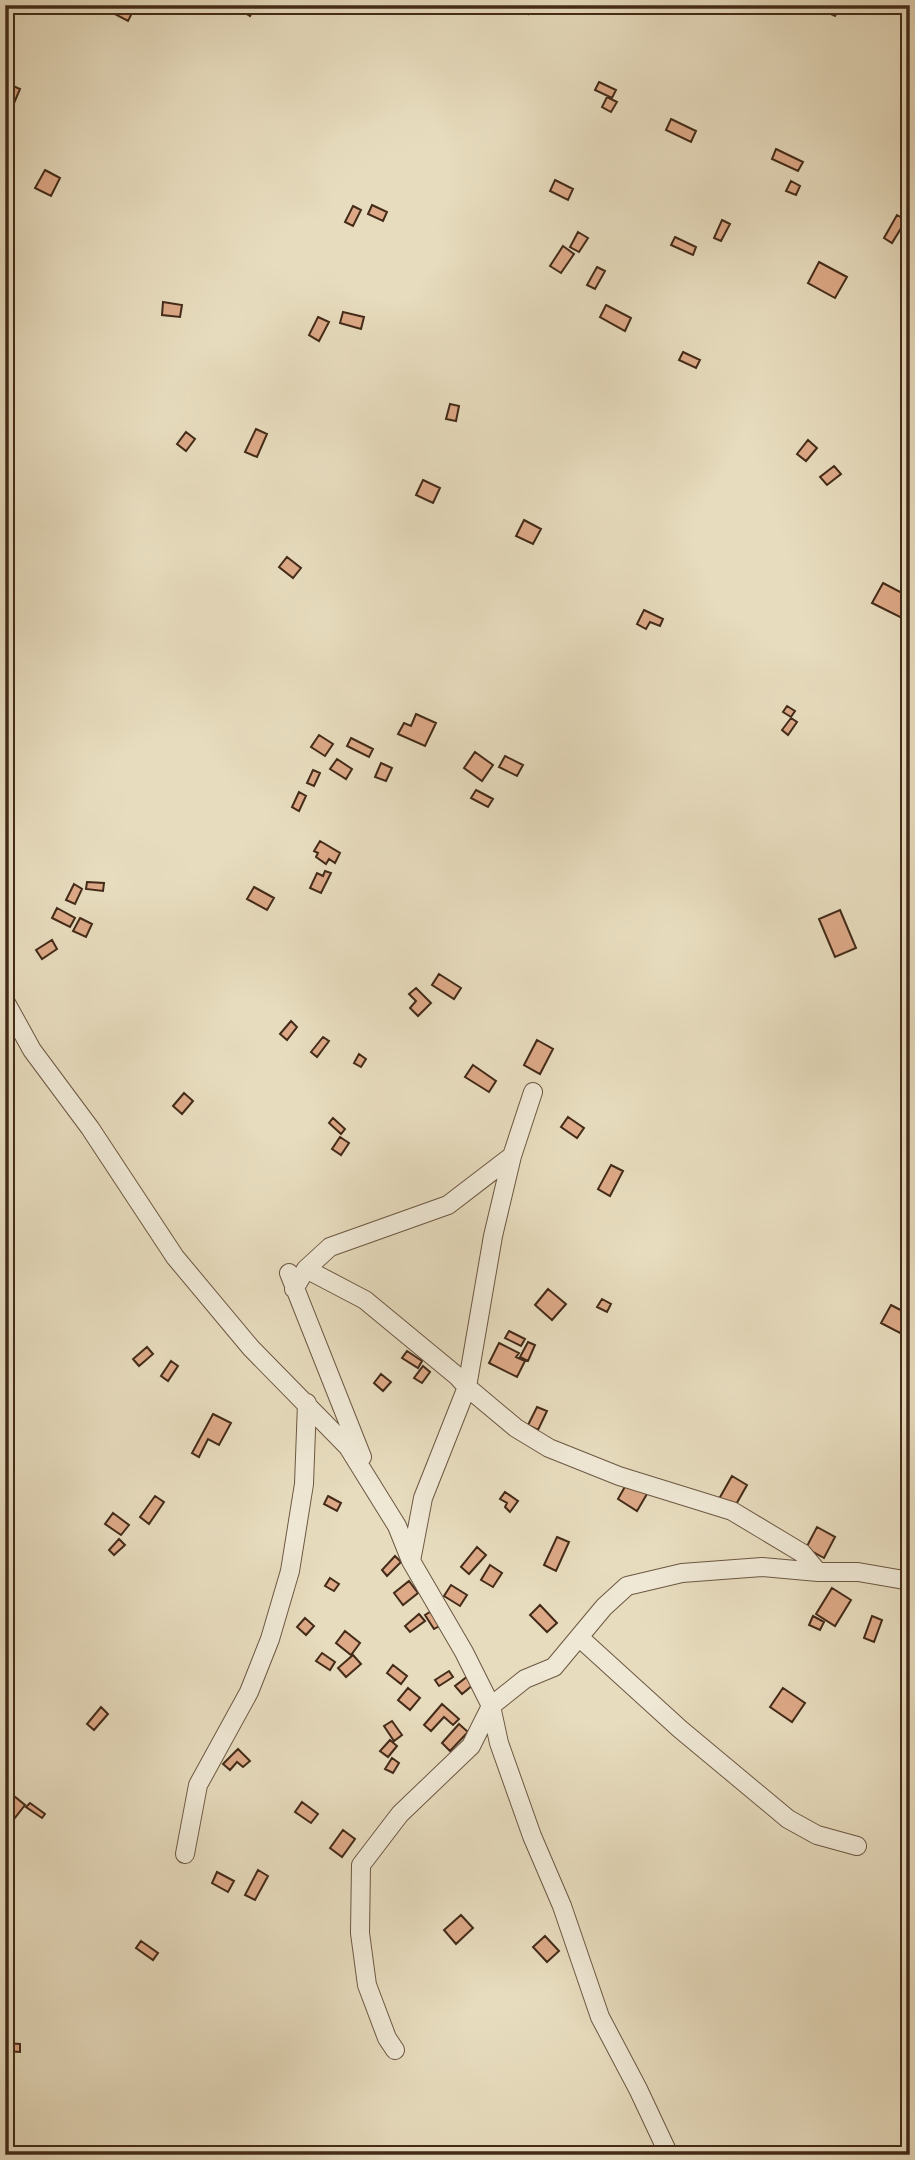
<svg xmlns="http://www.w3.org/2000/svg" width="915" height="2160" viewBox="0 0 915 2160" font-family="'Libre Bodoni',serif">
<rect width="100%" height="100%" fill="#e7dcbe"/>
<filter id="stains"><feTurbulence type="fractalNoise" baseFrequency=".00286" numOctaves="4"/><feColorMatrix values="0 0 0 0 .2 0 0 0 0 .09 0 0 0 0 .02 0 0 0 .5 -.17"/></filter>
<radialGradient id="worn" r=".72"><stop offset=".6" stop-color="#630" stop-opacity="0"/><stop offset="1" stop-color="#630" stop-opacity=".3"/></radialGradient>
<path fill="#dda987" stroke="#432b19" stroke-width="2" d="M114 5H123L133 11 128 21 111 12Z
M233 5H256L250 16Z
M495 5H506L503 12 494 7Z
M513 5H533L528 14Z
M821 5H841L835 16 820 9Z
M599 82 616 90 612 98 595 90Z
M11 85 20 89 12 108 5 105Z
M607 97 617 102 611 112 602 107Z
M671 119 696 131 691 142 666 130Z
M776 149 803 162 798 171 772 159Z
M45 170 60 178 51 196 35 188Z
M555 180 573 189 568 200 550 191Z
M791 181 800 186 796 195 786 191Z
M372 205 387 212 383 221 368 214Z
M353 206 361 210 353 226 345 222Z
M897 215 906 220 892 243 884 238Z
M722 220 730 224 721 241 714 238Z
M578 232 588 238 579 252 570 247Z
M675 237 696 247 693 255 671 245Z
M563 246 574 254 561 273 550 266Z
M819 262 847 277 835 298 808 283Z
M597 267 605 271 595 289 587 285Z
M163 302 182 305 180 317 162 315Z
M606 305 631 318 625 331 600 317Z
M343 312 364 317 361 329 340 323Z
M318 317 329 322 319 341 309 335Z
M683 352 700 360 696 368 679 360Z
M450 404 459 406 456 421 446 419Z
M256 429 267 434 257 457 245 452Z
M186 432 195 439 186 451 177 444Z
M808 440 817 448 806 461 797 454Z
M834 466 841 474 827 485 820 477Z
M423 480 440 488 433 503 416 495Z
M524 520 541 529 533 544 516 536Z
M287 557 301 568 293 578 279 567Z
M908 574 910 575V587L903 584Z
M883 583 910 597V607L904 619 872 603Z
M644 610 663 619 660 626 650 622 646 629 637 624Z
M787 706 795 711 791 717 783 712Z
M416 714 436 723 425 746 398 734 404 723 411 726Z
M791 718 797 722 788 735 782 730Z
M319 735 333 744 325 756 311 747Z
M351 738 373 749 369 757 347 746Z
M475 752 493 765 482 781 464 768Z
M505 756 523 765 517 776 499 767Z
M337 759 352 769 346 779 330 769Z
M381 763 392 768 386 781 375 777Z
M313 770 320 773 314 786 307 783Z
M476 790 493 799 488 807 471 798Z
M299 792 306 796 299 811 292 807Z
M320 841 340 853 335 863 329 859 326 864 316 857 318 853 314 851Z
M325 871 331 873 321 893 310 888 317 873 323 876Z
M87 882 104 883 103 891 86 889Z
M74 884 82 889 75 904 66 900Z
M254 887 274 898 267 910 247 899Z
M57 908 75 918 70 927 52 918Z
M840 910 856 948 835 957 819 919Z
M80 918 92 924 86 937 73 931Z
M52 940 57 949 42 959 36 950Z
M439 974 461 988 454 999 432 985Z
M416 988 431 1003 418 1016 410 1008 416 1001 409 994Z
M291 1021 297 1027 287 1040 280 1034Z
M323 1037 329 1041 317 1057 311 1052Z
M537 1040 553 1049 540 1074 524 1065Z
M359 1054 366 1059 361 1067 354 1063Z
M473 1065 496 1081 489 1092 465 1077Z
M184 1093 193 1101 182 1114 173 1106Z
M568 1117 584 1128 577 1138 561 1127Z
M333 1118 345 1129 341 1134 329 1123Z
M340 1137 349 1143 341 1155 332 1149Z
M611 1165 623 1171 610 1196 598 1189Z
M548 1289 566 1304 552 1320 535 1305Z
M602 1299 611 1304 607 1312 597 1307Z
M891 1305 910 1315 900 1333 881 1323Z
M509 1331 525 1339 521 1346 505 1338Z
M528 1342 535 1345 528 1361 520 1357Z
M499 1343 519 1353 516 1357 525 1361 517 1377 489 1363Z
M147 1347 153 1354 139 1366 133 1359Z
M407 1351 422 1361 418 1368 402 1358Z
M171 1361 178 1366 168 1381 161 1376Z
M423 1366 430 1372 422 1383 414 1378Z
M381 1374 391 1382 383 1391 374 1383Z
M537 1407 547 1411 538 1430 528 1425Z
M213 1414 231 1423 219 1445 208 1439 199 1457 192 1453Z
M732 1476 747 1485 734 1508 719 1499Z
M627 1483 647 1494 637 1511 618 1499Z
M505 1492 518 1501 510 1512 505 1507 507 1503 500 1499Z
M155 1496 164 1502 149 1524 140 1517Z
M328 1496 341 1503 337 1511 324 1504Z
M113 1513 129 1525 121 1535 105 1524Z
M817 1527 835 1537 824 1558 806 1548Z
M557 1537 569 1542 556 1571 544 1565Z
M119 1539 125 1545 114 1555 109 1550Z
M477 1547 486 1555 469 1574 461 1567Z
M395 1556 401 1562 387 1576 382 1570Z
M490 1565 502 1573 493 1587 481 1580Z
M330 1578 339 1584 334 1591 325 1586Z
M409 1581 418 1593 403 1605 394 1593Z
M451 1585 467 1595 460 1606 444 1596Z
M832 1588 851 1600 835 1626 816 1614Z
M540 1605 557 1623 547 1632 530 1615Z
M433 1610 443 1624 434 1629 425 1615Z
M419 1614 425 1621 410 1632 405 1626Z
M813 1616 824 1622 820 1630 809 1625Z
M872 1616 882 1620 874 1642 864 1638Z
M305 1618 314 1626 306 1635 297 1627Z
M345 1631 360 1643 351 1655 336 1643Z
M322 1653 335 1662 330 1670 316 1661Z
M353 1655 361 1664 346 1677 338 1668Z
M393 1665 407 1676 401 1684 387 1673Z
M449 1671 453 1677 439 1686 435 1680Z
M468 1676 474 1684 462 1694 455 1686Z
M408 1688 420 1698 410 1710 398 1700Z
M783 1688 805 1703 792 1722 770 1707Z
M442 1704 459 1719 453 1725 444 1717 431 1731 424 1725Z
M101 1707 108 1714 94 1730 87 1724Z
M392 1721 402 1735 394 1741 384 1726Z
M459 1724 468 1732 450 1751 442 1743Z
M390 1740 397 1746 388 1757 380 1751Z
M238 1749 250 1761 243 1767 237 1762 230 1770 223 1764Z
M392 1758 399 1763 393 1773 385 1769Z
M14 1796 25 1805 14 1819 5 1812V1808Z
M302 1802 318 1814 311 1823 295 1812Z
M30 1803 45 1814 42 1818 26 1807Z
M343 1830 355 1839 342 1857 330 1848Z
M258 1870 268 1876 255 1900 245 1895Z
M217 1872 234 1881 228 1892 212 1883Z
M461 1915 473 1928 456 1944 444 1930Z
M545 1936 559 1951 547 1962 533 1947Z
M141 1941 158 1953 153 1960 136 1948Z
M5 2043 20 2044V2052L5 2051Z"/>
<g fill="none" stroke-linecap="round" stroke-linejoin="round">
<g stroke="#6c5742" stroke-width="20">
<path id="minor" d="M5 1001 32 1050 90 1128 175 1257 251 1348 348 1447 397 1526 411 1561 464 1652 491 1706 499 1743 532 1836 562 1906 600 2017 638 2089 669 2155
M306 1269 365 1300 457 1376 467 1387 516 1428 549 1448 619 1476 732 1511 802 1553 818 1572
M289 1273 362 1457
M294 1289 306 1269 330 1247 448 1205 512 1156
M411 1561 423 1498 467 1387 493 1236 512 1156 533 1092
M580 1638 680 1729 788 1819 817 1835 857 1846
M185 1854 198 1785 249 1692 270 1639 290 1571 304 1484 307 1403
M395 2050 387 2038 367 1985 360 1933 361 1865 400 1814 471 1746 491 1706 525 1679 554 1667 604 1607 627 1586 682 1573 762 1567 818 1572H858L910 1581"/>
</g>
<use href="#minor" stroke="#efe8d5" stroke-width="18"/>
</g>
<rect width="915" height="2160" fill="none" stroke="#e7dcbe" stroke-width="28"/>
<rect x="7" y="7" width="901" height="2146" fill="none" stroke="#432b19" stroke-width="3.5"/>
<rect x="14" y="14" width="887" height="2132" fill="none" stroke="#432b19" stroke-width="2"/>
<rect width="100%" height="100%" filter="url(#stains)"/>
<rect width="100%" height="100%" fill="url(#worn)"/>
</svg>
